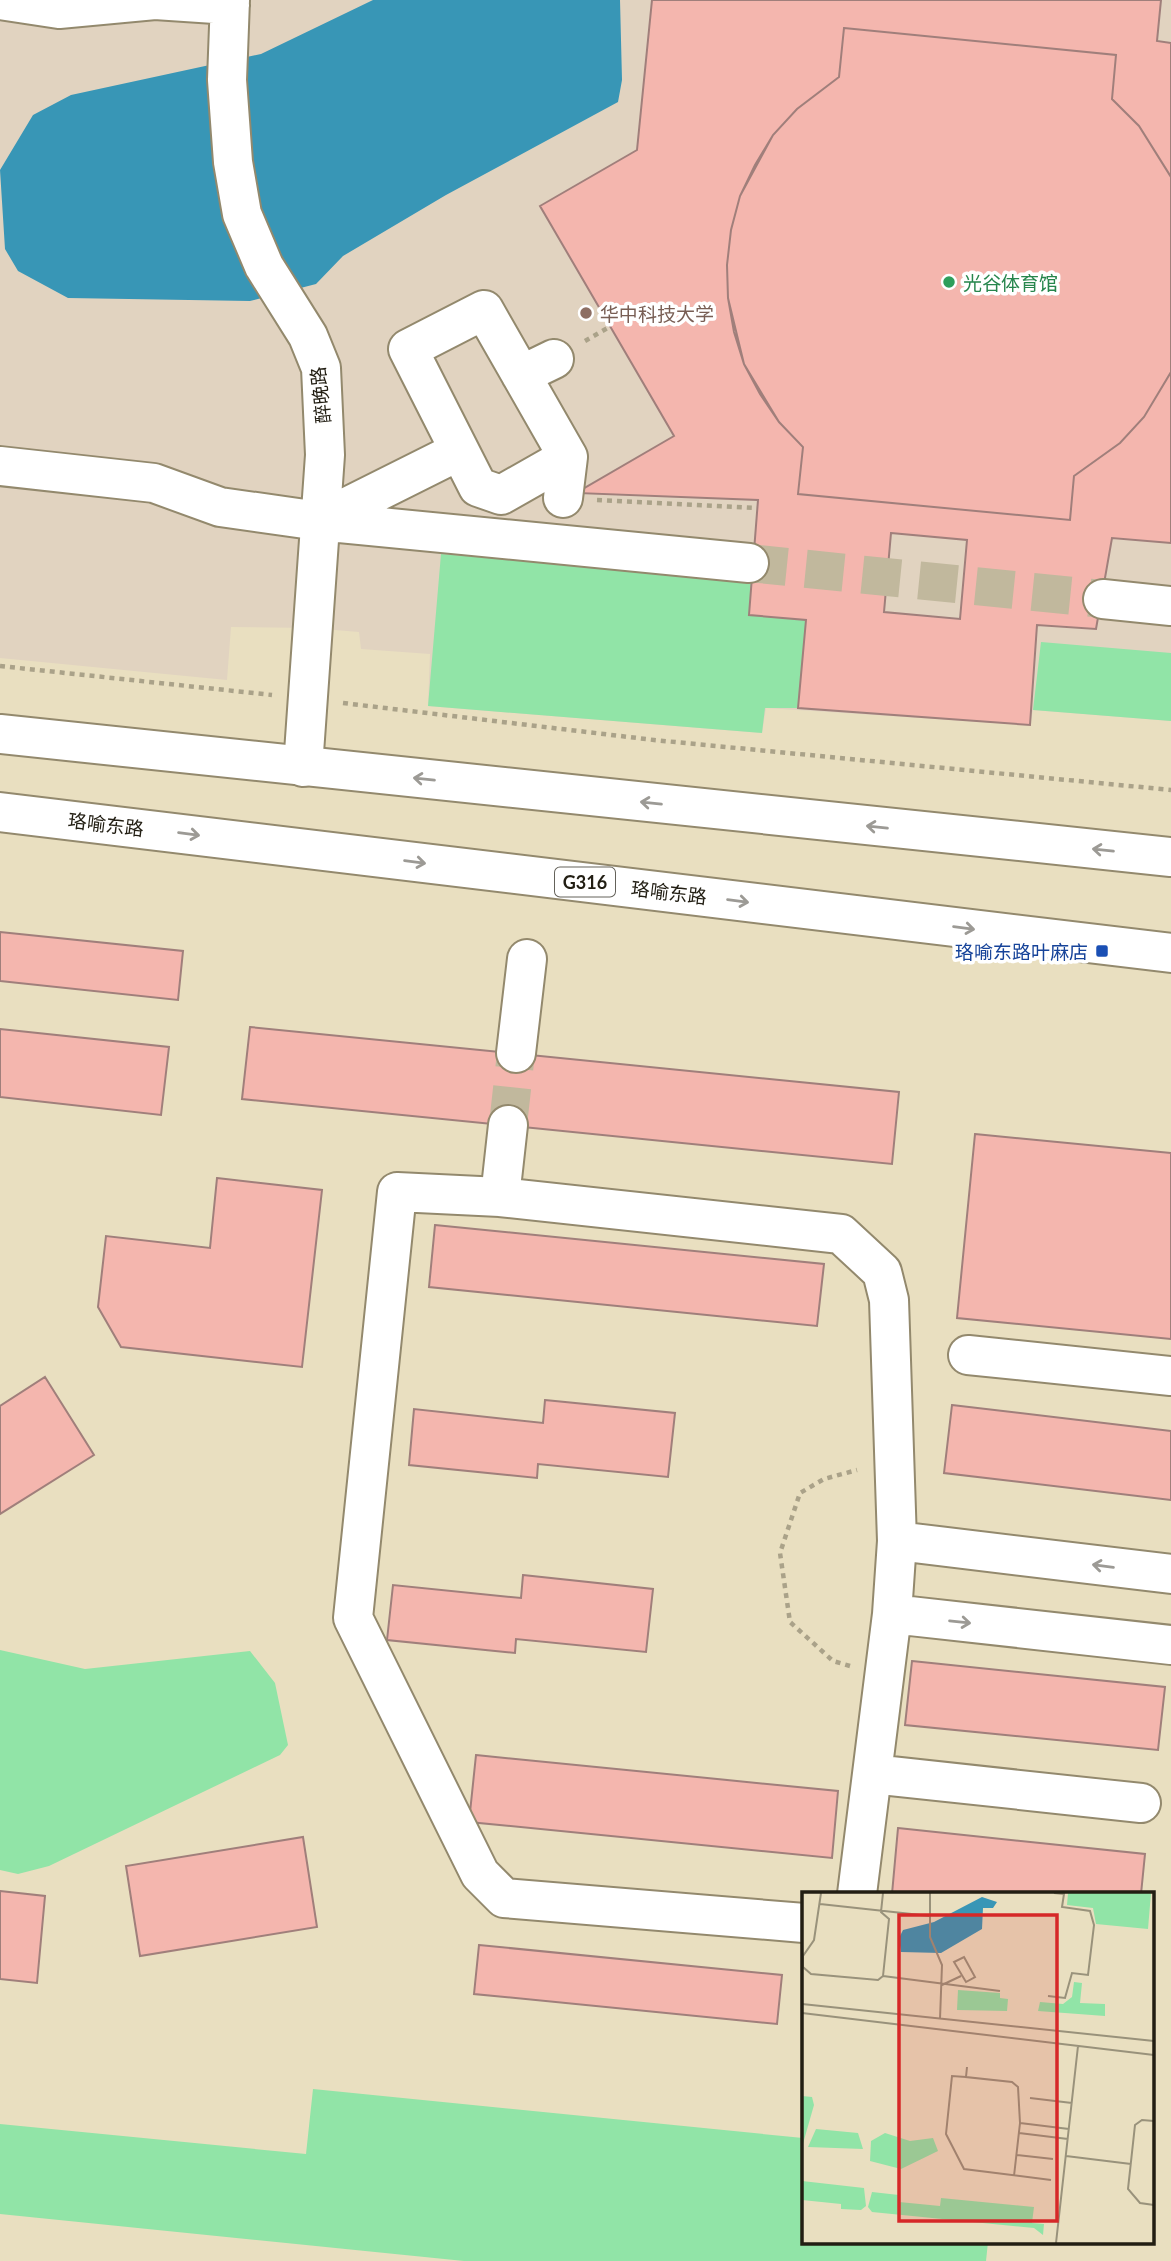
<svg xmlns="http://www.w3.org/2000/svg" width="1171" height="2261" viewBox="0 0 1171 2261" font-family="Lato,'Noto Sans SC',sans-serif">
<rect width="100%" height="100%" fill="#e9dfc0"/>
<path fill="#e1d3c0" d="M0 0H1171V721L1033 710 1030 725 766 708 762 733 428 706 430 654 361 649 359 632 311 628 231 627 227 680 0 658Z"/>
<path fill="#91e4a7" d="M441 554 752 579 749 615 806 620 798 708H765L762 733 428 706Z
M1041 642 1171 653V721L1033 710Z
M0 1650 85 1669 250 1651 275 1683 288 1745 280 1755 49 1866 18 1874 0 1870Z
M313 2089 803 2138 804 2242H988L986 2261H464L0 2214V2124L306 2154Z"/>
<path fill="#3896b6" d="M373 0H620L622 80 618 102 446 195 343 256 316 284 250 301 68 298 18 271 5 249 0 170 33 115 71 95 261 54Z"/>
<path fill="#f4b6ae" stroke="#a07f7b" stroke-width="2" fill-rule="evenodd" d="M652 0H1161L1157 41 1171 43V177L1139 126 1112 99 1116 55 844 28 839 77 797 109 773 135 740 196 731 230 727 265 728 298 734 332 744 364 760 394 779 422 803 447 798 494 1070 520 1074 476 1120 443 1144 417 1171 372V543L1112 538 1096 629 1037 625 1030 725 798 708 806 620 749 615 758 500 576 493 674 436 540 206 637 150ZM891 533 967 540 960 619 884 612Z
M844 28 1116 55 1112 99 1139 126 1171 177V372L1144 417 1120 443 1074 476 1070 520 798 494 803 447 779 422 744 364 728 298 727 265 731 230 740 196 755 165 773 135 797 109 839 77Z
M0 932 183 951 178 1000 0 981Z
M250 1027 899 1092 892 1164 242 1099Z
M0 1029 169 1047 161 1115 0 1097Z
M975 1134 1171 1153V1339L957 1318Z
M217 1178 322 1190 302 1367 121 1347 98 1307 106 1236 210 1248Z
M435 1225 824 1264 817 1326 429 1287Z
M45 1377 94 1455 0 1514V1406Z
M545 1400 675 1413 668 1477 538 1464 537 1478 409 1465 414 1409 543 1423Z
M952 1405 1171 1431V1500L944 1473Z
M523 1575 653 1589 646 1652 516 1639 515 1653 387 1640 393 1585 521 1598Z
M912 1661 1165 1687 1158 1750 905 1725Z
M476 1755 838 1791 832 1858 469 1822Z
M898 1828 1145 1854 1141 1894H892Z
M303 1837 317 1927 140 1956 126 1866Z
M0 1891 45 1896 37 1983 0 1979Z
M479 1945 782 1975 777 2024 474 1994Z"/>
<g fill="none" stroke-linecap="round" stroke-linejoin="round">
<path stroke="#c1b89d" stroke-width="38" stroke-dasharray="38 19" stroke-linecap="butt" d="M749 563 1103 599
M508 1125 516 1053"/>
<g stroke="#93896d" stroke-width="42">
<path id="minor" d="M0 0 59 9 155 0 230 5
M230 0 227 80 233 162 242 214 264 266 308 336 321 368 325 455 303 767
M484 310 568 457 501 495 478 487 408 349Z
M521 375 554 359
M0 466 154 483 220 507 319 521 749 563
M563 498 568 457
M319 521 459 451
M1103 599 1171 606
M516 1053 527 959
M508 1125 500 1197 841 1234 882 1272 889 1300 897 1541 892 1614 857 1894
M500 1197 397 1192 353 1618 480 1874 504 1898 804 1923
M968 1355 1171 1376
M897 1541 1171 1574
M892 1614 1171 1645
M872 1774 1141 1803"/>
</g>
<g stroke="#93896d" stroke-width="42">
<path id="highway" d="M0 734 1171 857
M0 812 1171 953"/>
</g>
<path stroke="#aaa289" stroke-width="4.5" stroke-dasharray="5 5" stroke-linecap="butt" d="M585 341 611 326
M597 500 757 508
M0 666 272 695
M343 703 654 740 1171 790
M850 1666 833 1661 790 1622 780 1553 800 1493 824 1479 857 1470"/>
<use href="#minor" stroke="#fff" stroke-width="38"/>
<use href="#highway" stroke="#fff" stroke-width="38"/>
</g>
<defs><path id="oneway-shaft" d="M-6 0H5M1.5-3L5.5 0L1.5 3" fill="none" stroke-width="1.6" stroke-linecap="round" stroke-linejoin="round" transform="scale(1.75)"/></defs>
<g stroke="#9c9a95">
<use href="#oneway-shaft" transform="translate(424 779) rotate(-174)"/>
<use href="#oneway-shaft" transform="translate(651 803) rotate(-174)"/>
<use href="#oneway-shaft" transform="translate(877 827) rotate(-174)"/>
<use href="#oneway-shaft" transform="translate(189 834) rotate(7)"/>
<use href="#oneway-shaft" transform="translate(1103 850) rotate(-174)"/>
<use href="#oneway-shaft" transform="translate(415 862) rotate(7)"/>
<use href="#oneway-shaft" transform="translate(738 901) rotate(7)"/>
<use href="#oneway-shaft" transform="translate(964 928) rotate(7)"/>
<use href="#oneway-shaft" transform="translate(1103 1566) rotate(-173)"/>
<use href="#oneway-shaft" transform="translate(960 1622) rotate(6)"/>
</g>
<circle fill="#2e9e5b" stroke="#fff" stroke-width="2.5" cx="949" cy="282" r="7"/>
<circle fill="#8d6e63" stroke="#fff" stroke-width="2.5" cx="586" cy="313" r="7"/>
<rect fill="#1a4fb4" stroke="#fff" stroke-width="2.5" x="1095" y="944" width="14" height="14" rx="3.5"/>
<g text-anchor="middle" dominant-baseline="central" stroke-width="7" stroke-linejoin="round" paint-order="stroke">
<rect fill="#fff" stroke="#64625a" stroke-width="2" x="555" y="867.5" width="60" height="29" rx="5"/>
<g font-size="18" font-weight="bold" fill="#221e13">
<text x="585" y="882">G316</text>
</g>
<g font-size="19" fill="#27864d" stroke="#fff" text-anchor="start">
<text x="963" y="282">光谷体育馆</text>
</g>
<g font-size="19" fill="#785e54" stroke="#fff" text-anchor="start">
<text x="600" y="313">华中科技大学</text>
</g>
<g font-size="19" fill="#221e13" stroke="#fff">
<text transform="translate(320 395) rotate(-96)">醉晚路</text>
<text transform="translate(106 824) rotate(7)">珞喻东路</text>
<text transform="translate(669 892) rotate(7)">珞喻东路</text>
</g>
<g font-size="19" fill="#164399" stroke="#fff" text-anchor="end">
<text x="1088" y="951">珞喻东路叶麻店</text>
</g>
</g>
<g transform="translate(802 1892)">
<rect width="352" height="352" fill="#e9dfc0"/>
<path d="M266 1H349L346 37 294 32 291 16 265 13ZM272 90 280 91 278 111 303 112V124L236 119 238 110 261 112 270 105ZM156 98 198 101V106L206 107 205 119 155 118ZM0 204 10 205 12 213 0 255ZM14 237 56 241 61 257 6 255ZM83 241 108 249 131 246 136 259 99 277 68 269 69 249ZM0 289 62 296 64 314 59 318 39 317V312L0 308ZM70 300 97 303V310L138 314 139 306 232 315 230 331 242 332 241 343 232 336 70 320 66 315Z" fill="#91e4a7"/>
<path d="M180 5 195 10 191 16H181L180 37 139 61 99 60 97 46 101 38 132 30Z" fill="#3896b6"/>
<path fill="none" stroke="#99927b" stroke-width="2" d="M19 1 12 48 1 64V75L9 82 76 88 81 84 87 27 79 20 81 1M128 1V45L140 73 138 127M18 12 128 24M162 65 173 85 164 90 152 70ZM81 84 198 99M140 93 159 84M246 104 263 106 270 81 286 83 292 33 288 19 260 15 262 2 252 1M0 112 352 149M0 121 352 163M165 175 164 185 210 190 216 195 218 231 212 284M164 185 150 184 144 242 162 277 249 288M228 206 270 211M352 229 340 228 333 233 326 297 338 311 352 313M218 231 267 237M217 241 266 247M215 263 251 267M264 264 329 272M254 351 276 154"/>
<path fill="#d62828" fill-opacity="0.15" stroke="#d62828" stroke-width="3.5" d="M97 23H255V329H97Z"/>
<rect width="352" height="352" fill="none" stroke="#221e13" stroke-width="3.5"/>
</g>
</svg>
